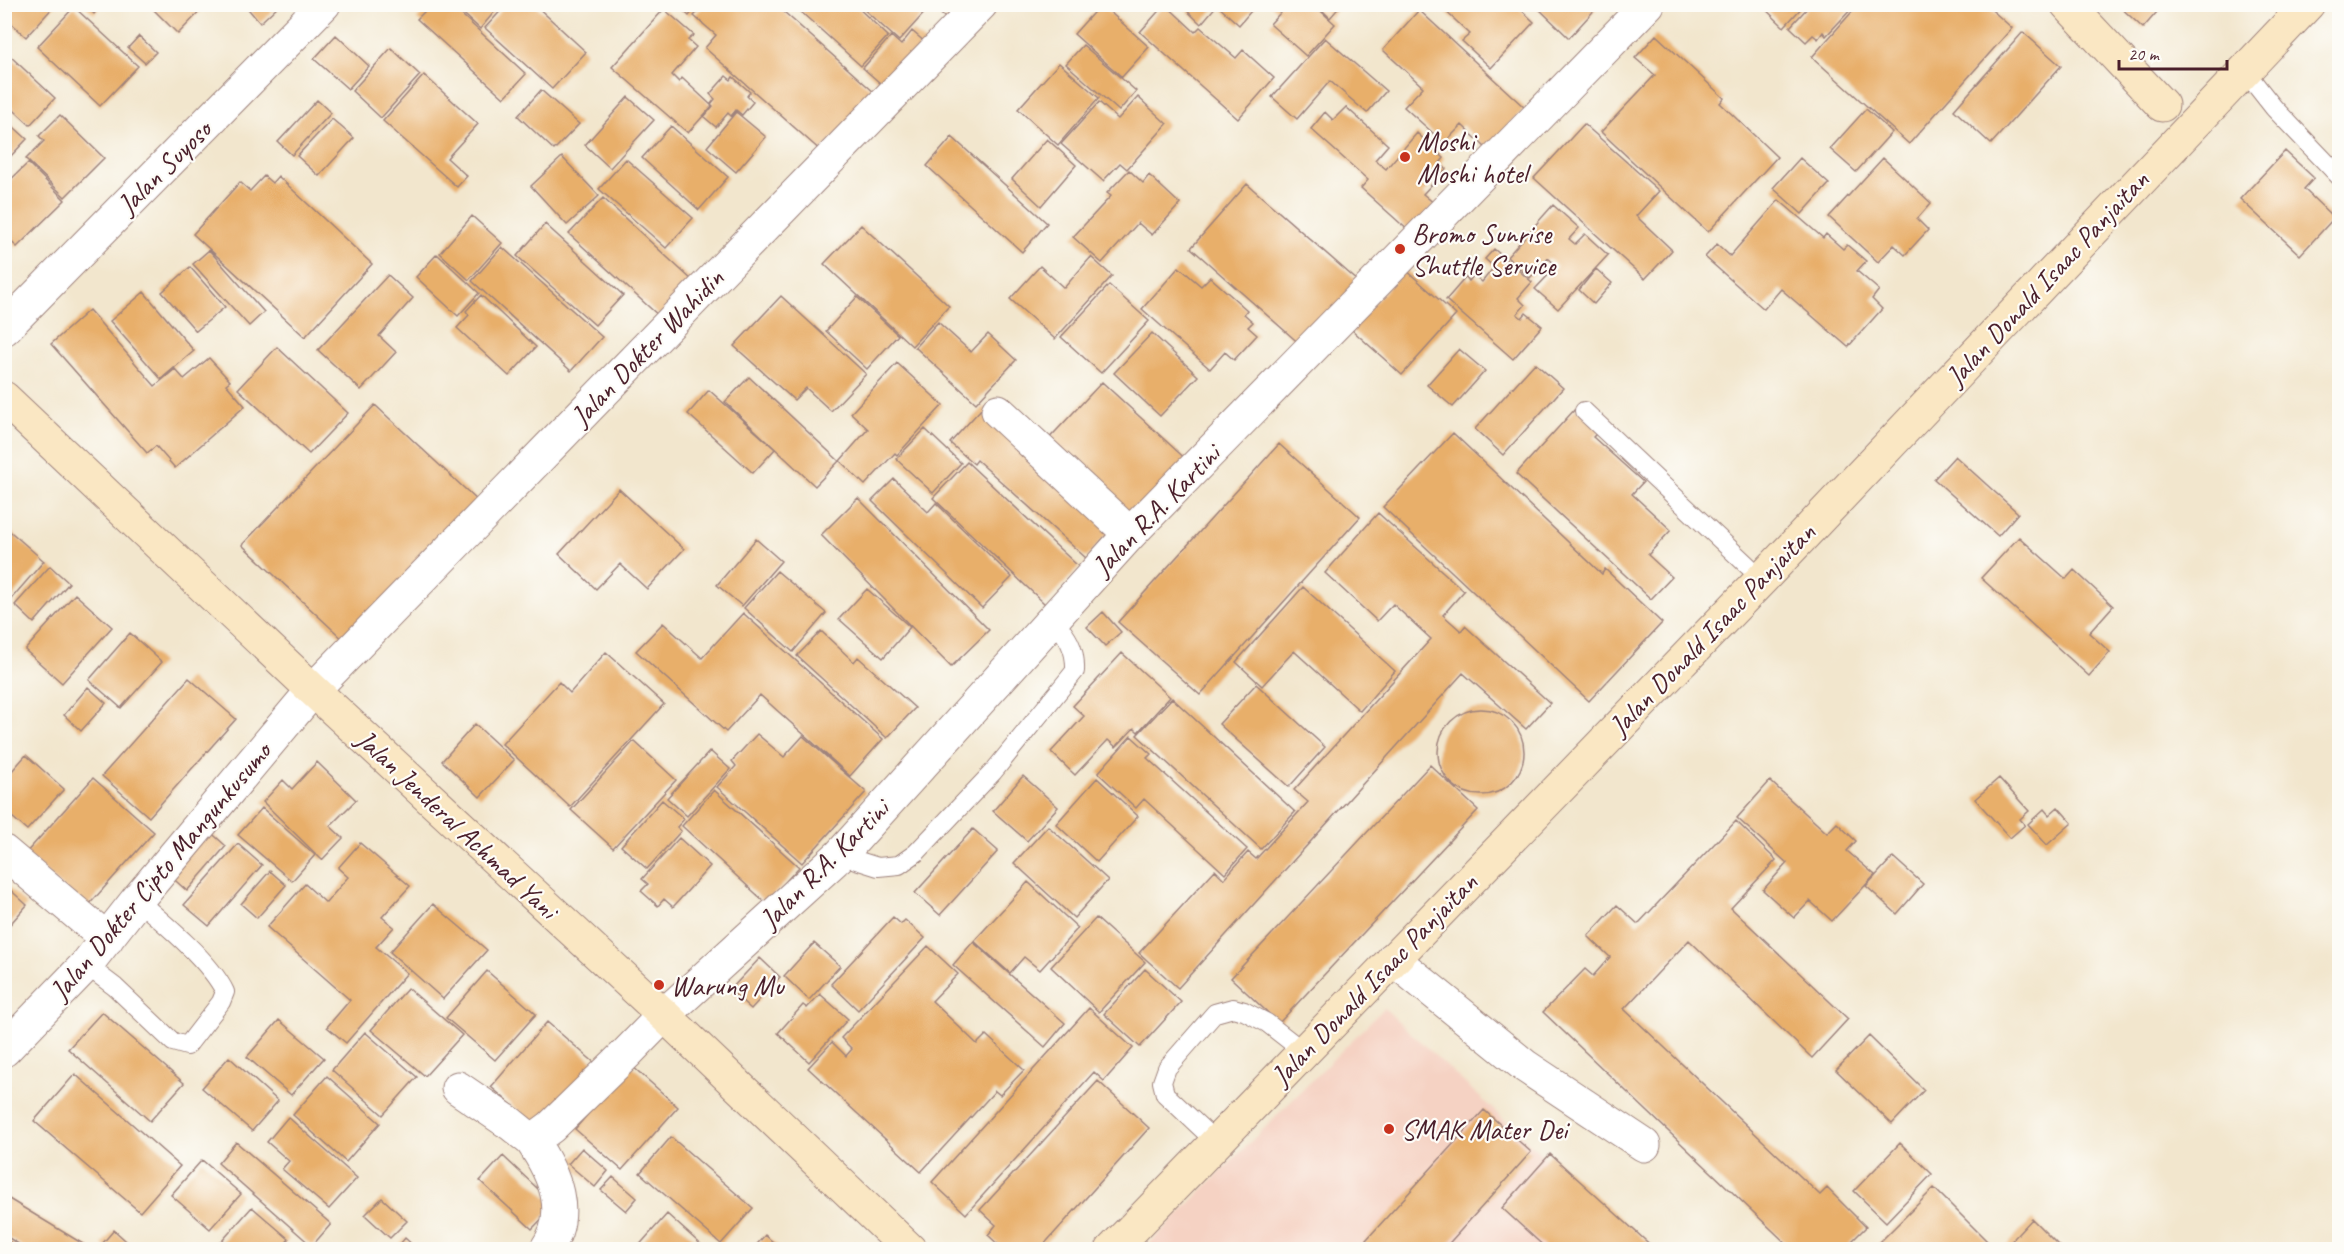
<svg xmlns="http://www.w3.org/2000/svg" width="2344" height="1254" viewBox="0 0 2344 1254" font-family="Caveat,sans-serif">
<rect width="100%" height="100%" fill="#fdfcf7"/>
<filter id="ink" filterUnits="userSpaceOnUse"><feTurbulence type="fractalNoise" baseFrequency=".0167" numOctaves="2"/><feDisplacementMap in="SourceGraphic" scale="12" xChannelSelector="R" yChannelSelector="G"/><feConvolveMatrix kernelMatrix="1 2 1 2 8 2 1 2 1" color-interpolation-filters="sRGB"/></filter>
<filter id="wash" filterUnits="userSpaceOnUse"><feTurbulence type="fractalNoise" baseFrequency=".008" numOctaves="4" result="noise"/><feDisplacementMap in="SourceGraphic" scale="24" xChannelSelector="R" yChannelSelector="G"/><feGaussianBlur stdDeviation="1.35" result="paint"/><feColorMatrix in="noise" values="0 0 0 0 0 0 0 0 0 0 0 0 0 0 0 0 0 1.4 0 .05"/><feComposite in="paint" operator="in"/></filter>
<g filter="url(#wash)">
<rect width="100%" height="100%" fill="#f2e6cd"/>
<path fill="#f5d2c3" d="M1384 1008 1643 1249 1143 1250Z"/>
<g id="blocks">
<path fill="#e8af6a" d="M15 4H56L26 37 4 16Z
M84 4H102L94 14Z
M148 4H207L178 34Z
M244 4H280L260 23Z
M453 4H501L480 29Z
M507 4H534L586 52 552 89 485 28Z
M676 4H699L689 16Z
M705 4H775L875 93 822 152 705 48 716 35 694 16Z
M807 4H854L888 36 861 66 801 12Z
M858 4H921L927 10 899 41Z
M930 4H973L954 26Z
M1101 4 1149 47 1122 77 1074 34Z
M1165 4 1195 32 1200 27 1236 58 1243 50 1274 78 1238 119 1140 32Z
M1180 4H1257L1239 25 1217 5 1201 24Z
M1270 4H1313L1335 24 1306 56 1270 24 1280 13Z
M1316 4H1342L1330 18Z
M1438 4H1515L1534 22 1491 68 1462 41 1470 34Z
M1534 4H1600L1569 38Z
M1760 4H1805L1784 27Z
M1859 4H1985L2012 28 1909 144 1812 57Z
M2117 4H2164L2143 28Z
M431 5H451L526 74 504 98 417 19Z
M1810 5H1855L1826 36 1823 32 1818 39 1813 35 1806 42 1790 27Z
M74 7 138 66 100 106 37 47Z
M664 9 694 35 688 40 696 47 672 75 679 82 682 78 712 106 688 133 612 67Z
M1419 10 1525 108 1487 149 1462 125 1444 143 1404 107 1423 87 1383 50Z
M912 31 933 49 888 90 863 68 891 36 901 45Z
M2023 32 2061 66 1991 144 1954 110Z
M336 35 369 66 348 89 314 59Z
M1656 35 1724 98 1720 103 1777 157 1708 232 1601 132 1655 75 1635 58Z
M139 36 156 52 145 63 128 48Z
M1325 38 1386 91 1367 113 1330 81 1297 119 1272 97Z
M1083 45 1136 91 1119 111 1066 64Z
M391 48 420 75 381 118 352 91Z
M9 55 55 98 30 125 4 101V60Z
M1059 63 1099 98 1058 145 1018 109Z
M424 75 478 124 447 158 467 176 457 187 383 121Z
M726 76 731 80 733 77 750 92 747 96 753 102 742 115 736 110 731 116 728 113 716 127 704 117 713 106 711 104 715 99 710 94Z
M541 90 579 124 554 150 518 116Z
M628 97 654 120 610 168 585 145Z
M1138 97 1167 124 1127 169 1120 163 1103 181 1061 144 1099 102 1118 119Z
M317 100 331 113 292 155 278 142Z
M1346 107 1388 145 1375 160 1386 169 1417 133 1444 158 1440 163 1446 169 1423 194 1435 204 1410 232 1361 188 1368 180 1311 129 1325 112 1333 120Z
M1866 109 1892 132 1856 172 1830 149Z
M736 112 766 137 736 172 707 147Z
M60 115 104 158 65 197 26 159 44 141 39 136Z
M4 118 27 139 9 158 4 154Z
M332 119 354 138 319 176 297 156Z
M1584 124 1659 191 1636 216 1672 250 1645 279 1534 178Z
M671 126 728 177 699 210 642 158Z
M952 137 1047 223 1022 252 927 166Z
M1047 139 1076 165 1041 206 1012 179Z
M2285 151 2314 178 2304 189 2334 218 2300 255 2240 199Z
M562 157 599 196 567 225 531 186Z
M1800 158 1829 184 1802 214 1773 188Z
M1883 158 1931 203 1917 219 1928 230 1905 255 1894 245 1878 262 1829 217Z
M626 159 693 218 666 248 599 189Z
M28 163 65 200 17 247 4 235V186Z
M1129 170 1143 183 1149 175 1180 204 1152 235 1138 223 1102 263 1073 237 1111 196 1107 193Z
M264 176 272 183 278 176 372 264 305 337 193 234 240 182 250 191Z
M1247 184 1359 282 1302 346 1191 248Z
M603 198 693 281 660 317 569 234Z
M1779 200 1823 238 1826 234 1843 249 1847 245 1866 261 1857 271 1879 290 1872 299 1882 309 1848 347 1781 289 1764 309 1705 257 1717 244 1730 256Z
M1553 205 1579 228 1569 239 1575 244 1585 234 1608 255 1558 309 1535 289 1557 266 1548 258 1530 278 1507 257Z
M472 216 502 243 469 280 440 253Z
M545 224 623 295 595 325 517 256Z
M861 225 949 306 912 346 824 264Z
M502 247 602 337 571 371 472 281Z
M1494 249 1532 282 1518 298 1525 305 1517 314 1522 318 1526 313 1542 326 1513 359 1446 300 1466 277 1469 281 1474 275 1482 282 1494 267 1485 259Z
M209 250 264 312 249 326 193 264Z
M437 254 479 293 458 316 416 277Z
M1091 257 1112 276 1055 339 1010 299 1040 266 1064 288Z
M190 267 225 307 196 331 162 292Z
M1179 267 1201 286 1210 277 1247 310 1244 314 1253 322 1248 327 1257 335 1234 360 1225 352 1210 369 1142 309Z
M1405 269 1456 315 1402 375 1351 329Z
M1596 269 1612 283 1594 304 1579 290Z
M388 275 413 298 379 336 396 352 361 390 318 350Z
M1109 285 1149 321 1101 373 1061 337Z
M144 292 194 351 161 379 110 321Z
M481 295 536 347 509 376 457 328 469 315 466 311Z
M781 296 866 374 831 411 806 388 794 400 734 346Z
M857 297 898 335 867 369 826 331Z
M89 310 155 386 175 369 184 379 209 358 230 381 226 384 245 406 175 468 156 446 147 453 51 344Z
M938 322 971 352 988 334 1016 360 976 403 915 347Z
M1152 333 1198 376 1160 416 1114 373Z
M277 347 348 413 309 454 238 389Z
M1459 349 1485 371 1453 407 1427 385Z
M897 363 943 405 897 455 895 453 865 485 840 461 868 429 851 413Z
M1535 363 1563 388 1503 455 1475 429Z
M749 377 839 461 815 486 725 402Z
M1102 382 1191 464 1131 530 1041 447Z
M709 390 775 449 753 473 688 414Z
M375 405 479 502 347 643 242 545Z
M983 407 1115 525 1086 558 977 460 974 464 950 443Z
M1576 408 1600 430 1593 437 1643 482 1632 494 1671 530 1648 555 1672 577 1651 599 1516 474Z
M925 429 961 463 933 493 896 459Z
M1453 433 1602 574 1605 569 1662 623 1589 701 1383 507Z
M1279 444 1360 517 1200 695 1118 622Z
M1955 456 2018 513 1998 536 1934 479Z
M967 462 1079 567 1045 604 933 498Z
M894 479 928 512 936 503 1012 577 982 608 872 501Z
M619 489 684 549 647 589 620 564 596 589 559 554Z
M858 498 989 630 951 667 821 535Z
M1378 513 1464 591 1443 615 1461 631 1465 626 1550 703 1526 729 1463 673 1178 988 1139 953 1215 870 1224 879 1248 852 1256 859 1308 802 1294 790 1431 639 1393 604 1377 621 1325 573Z
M4 526 44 561 11 599 4 593Z
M2019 537 2066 579 2074 570 2113 606 2089 633 2110 652 2089 676 1981 578Z
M756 539 781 561 742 606 717 585Z
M50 566 69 583 34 623 15 605Z
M777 571 826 613 793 652 744 608Z
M1303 587 1395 671 1360 711 1294 651 1262 686 1236 662Z
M867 589 910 627 883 658 839 619Z
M75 594 112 627 62 683 25 650Z
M1103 612 1121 632 1105 646 1087 627Z
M743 613 883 739 850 776 760 695 726 732 636 651 663 623 702 658Z
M821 631 854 662 858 657 915 708 887 738 797 656Z
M130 633 162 662 121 708 89 680Z
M606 652 664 704 570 807 502 744 559 682 570 693Z
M1122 653 1170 697 1138 732 1134 728 1116 747 1108 740 1075 775 1051 752 1084 716 1073 706Z
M189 678 236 719 149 817 102 776Z
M1256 684 1325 747 1289 787 1219 724Z
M88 687 106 703 81 731 64 715Z
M1172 698 1295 812 1261 849 1137 735Z
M1438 752a43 43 0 1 1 86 0a43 43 0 1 1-86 0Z
M475 724 514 760 480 797 442 761Z
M757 734 784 757 803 736 866 792 802 863 717 787 736 766 732 761Z
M1131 736 1151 754 1147 758 1247 849 1225 874 1144 799 1136 808 1098 773Z
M634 741 676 780 613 848 571 810Z
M710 751 730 769 687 816 667 798Z
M26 755 64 789 27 830 4 810V780Z
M317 762 356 800 330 826 343 838 322 860 263 802 283 780 292 789Z
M1430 765 1478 810 1279 1023 1231 978Z
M1023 776 1058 807 1027 841 993 811Z
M93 778 154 832 86 908 25 854Z
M1097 778 1138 816 1097 862 1056 824Z
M1999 778 2029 811 2020 819 2025 825 2010 838 1975 799Z
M1770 781 1827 833 1837 823 1856 841 1847 851 1875 875 1832 921 1810 901 1794 918 1763 890 1787 863 1737 818Z
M714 790 799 867 766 903 682 826Z
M662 800 684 819 677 827 681 831 647 869 621 846Z
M2058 807 2072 823 2047 845 2028 824 2044 809 2049 815Z
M262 808 315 855 292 881 238 835Z
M1736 821 1776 860 1731 908 1848 1019 1812 1058 1689 940 1624 1009 1820 1195 1827 1188 1866 1227 1848 1245 1852 1250H1793L1543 1012 1585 969 1593 976 1610 957 1588 936 1617 905 1638 924Z
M1048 826 1108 880 1074 918 1014 863Z
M206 828 226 846 187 891 167 873Z
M973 829 998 851 940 915 915 893Z
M679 838 710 866 673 907 664 899 658 906 641 891 648 884 642 879Z
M360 843 410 886 382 917 394 927 376 947 407 973 346 1043 327 1027 350 1000 267 927 305 884 326 903 348 877 338 868Z
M238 844 262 865 209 926 184 905Z
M1893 857 1923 884 1897 914 1866 886Z
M270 871 286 885 257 918 241 904Z
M1028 882 1078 928 1040 970 1024 957 1010 973 974 941Z
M5 885 27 905 5 930Z
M433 904 487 950 443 999 390 952Z
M893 917 901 924 905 920 925 938 858 1010 831 984Z
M1096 918 1145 962 1099 1012 1051 967Z
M973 942 1065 1023 1045 1047 953 965Z
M814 943 840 966 809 1000 784 976Z
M928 946 958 974 932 1001 977 1044 986 1035 1024 1070 1000 1095 995 1091 921 1172 808 1068 832 1042 846 1056 852 1049 841 1038Z
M760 958 780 977 751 1009 730 990Z
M1145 969 1181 1002 1140 1047 1104 1014Z
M487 971 536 1014 495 1060 446 1018Z
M408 988 462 1035 425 1076 371 1030Z
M820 994 848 1019 809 1062 778 1033 803 1005 807 1008Z
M1089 1008 1133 1048 1104 1081 1094 1072 966 1214 932 1182Z
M102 1012 184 1083 150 1121 68 1049Z
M279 1020 324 1058 291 1095 247 1057Z
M547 1022 596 1064 539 1128 491 1087Z
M365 1032 417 1077 383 1115 332 1070Z
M1869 1036 1924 1090 1892 1124 1836 1070Z
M229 1057 278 1101 252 1131 202 1088Z
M631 1065 678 1107 622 1170 575 1129Z
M75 1074 180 1166 140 1212 34 1121Z
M327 1076 380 1123 346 1162 293 1115Z
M1098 1081 1149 1128 1039 1250H1004L988 1235 996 1225 980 1210Z
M1484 1110 1531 1152 1443 1250H1357Z
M288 1117 357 1178 329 1209 282 1169 289 1161 267 1142Z
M671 1137 753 1208 721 1244 640 1173Z
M236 1142 331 1224 312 1246 218 1163Z
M1900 1143 1932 1174 1886 1222 1854 1191Z
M582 1148 608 1171 595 1187 568 1164Z
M1550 1154 1656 1250H1548L1502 1208Z
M503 1156 555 1205 532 1229 480 1181Z
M202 1160 241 1194 210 1229 171 1195Z
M613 1177 637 1198 626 1211 601 1190Z
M1934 1188 1996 1250H1872Z
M4 1196 93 1250H28L4 1235Z
M382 1198 407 1221 390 1238 365 1215Z
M252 1207 289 1239 280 1250H214Z
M667 1214 707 1250H635Z
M2032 1219 2063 1250H2003Z
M114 1230 136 1250H108L102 1244Z
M765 1235 782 1250H752Z
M405 1238 418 1250H395Z
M4 1239 24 1250H4Z"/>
</g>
</g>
<g filter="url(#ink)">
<use href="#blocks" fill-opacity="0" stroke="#9e827c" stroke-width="1.5"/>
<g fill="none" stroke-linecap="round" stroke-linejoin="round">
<g stroke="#9e827c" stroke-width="20">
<path id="lane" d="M2244 70 2274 108 2340 177
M1584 411 1762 579
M840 855 878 867 899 865 916 853 993 772 1075 671C1076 648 1067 636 1053 619
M86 965 115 987 173 1042 187 1046 221 1002 225 992C211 962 163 922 137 900
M1216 1142 1165 1094 1162 1082 1167 1068 1215 1013 1233 1008 1244 1011 1267 1023 1304 1052"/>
</g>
<g stroke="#9e827c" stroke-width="35">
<path id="street" d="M4 329 324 4
M998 411 1130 534
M4 852 107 939
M1393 959 1525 1066 1644 1145
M4 1050 86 965 137 900 313 690 981 4
M458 1088 511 1124 532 1141 551 1127 626 1054 664 1015 840 855 1130 534 1648 4
M532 1141C554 1174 572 1213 546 1250"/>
</g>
<g stroke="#9e827c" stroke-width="35">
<path id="secondary" d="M2067 4 2162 105
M4 398 313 690 664 1015 910 1250
M1112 1250 1762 579 2308 4"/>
</g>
<use href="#lane" stroke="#fff" stroke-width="18"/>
<use href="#street" stroke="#fff" stroke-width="33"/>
<use href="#secondary" stroke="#fae7c3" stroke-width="33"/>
</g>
</g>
<g fill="#c8321e" stroke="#fdfcf7" stroke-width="2">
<circle cx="1405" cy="157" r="6"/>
<circle cx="1400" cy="249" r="6"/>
<circle cx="659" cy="985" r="6"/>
<circle cx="1389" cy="1129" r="6"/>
</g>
<g text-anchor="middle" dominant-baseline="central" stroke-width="4.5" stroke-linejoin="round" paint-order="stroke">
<g font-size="28" fill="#4a1f2b" stroke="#fdfcf7" text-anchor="start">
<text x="1417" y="141">Moshi<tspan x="1417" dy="32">Moshi hotel</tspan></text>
<text x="1412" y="233">Bromo Sunrise<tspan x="1412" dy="32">Shuttle Service</tspan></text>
<text x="671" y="985">Warung Mu</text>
<text x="1401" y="1129">SMAK Mater Dei</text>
</g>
<g font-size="28" fill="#4a1f2b" stroke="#fdfcf7">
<text transform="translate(164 167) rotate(-45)">Jalan Suyoso</text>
<text transform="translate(2047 278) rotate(-47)">Jalan Donald Isaac Panjaitan</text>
<text transform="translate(647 347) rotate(-46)">Jalan Dokter Wahidin</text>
<text transform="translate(1156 510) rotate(-46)">Jalan R.A. Kartini</text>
<text transform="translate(1712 629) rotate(-46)">Jalan Donald Isaac Panjaitan</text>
<text transform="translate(457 824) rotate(43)">Jalan Jenderal Achmad Yani</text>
<text transform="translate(824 864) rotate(-45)">Jalan R.A. Kartini</text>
<text transform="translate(160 871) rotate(-50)">Jalan Dokter Cipto Mangunkusumo</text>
<text transform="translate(1374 979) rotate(-46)">Jalan Donald Isaac Panjaitan</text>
</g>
</g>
<rect width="2344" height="1254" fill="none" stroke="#fdfcf7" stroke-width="24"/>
<path d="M2119 60v9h108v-9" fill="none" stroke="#4a1f2b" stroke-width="3"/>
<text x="2128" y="60" font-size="18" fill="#4a1f2b" stroke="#fdfcf7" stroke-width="4.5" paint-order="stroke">20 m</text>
</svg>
